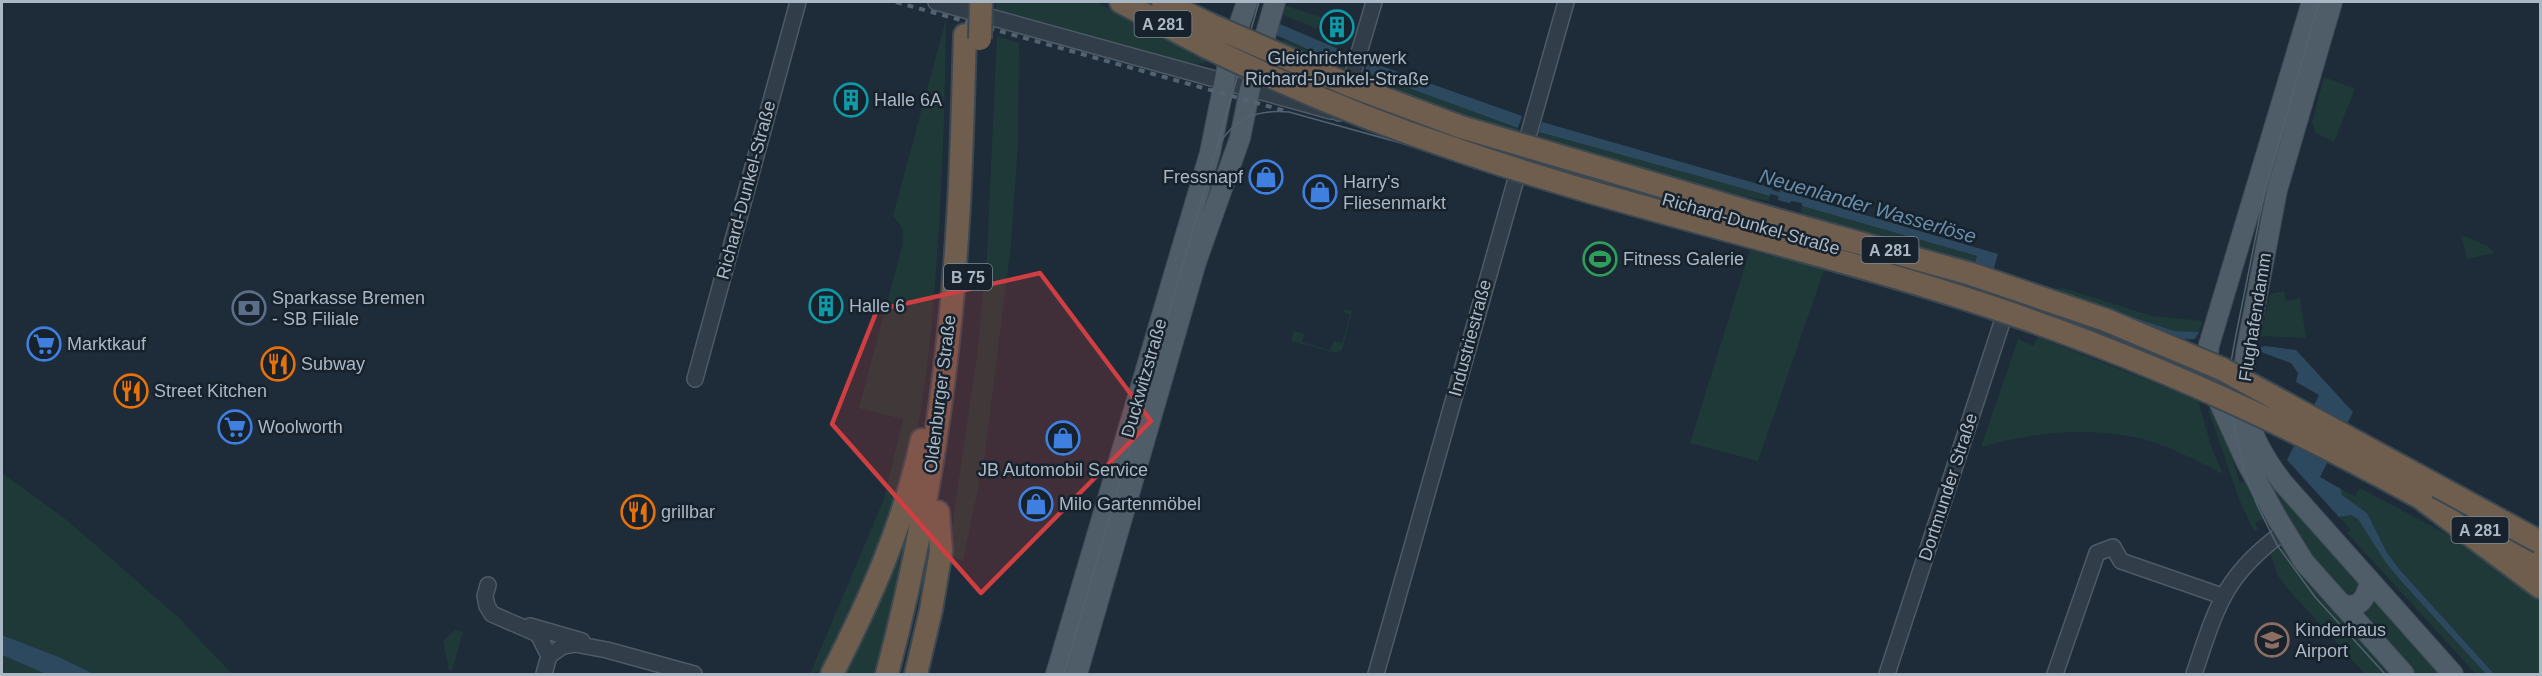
<svg xmlns="http://www.w3.org/2000/svg" width="2542" height="676" viewBox="0 0 2542 676" font-family="Helvetica,sans-serif">
<rect width="100%" height="100%" fill="#1d2c38"/>
<path fill="#1f3938" d="M996 2H1096L1206 59 1205 63 1192 64 996 9Z
M1283 5 1321 17 1317 29 1281 14Z
M946 19C945 111 942 203 934 295 928 365 921 438 897 504 883 542 864 579 848 616 841 630 827 674 810 674L884 499 903 419 859 408 903 243 902 227 893 216Z
M997 36 1019 43 1018 144 1011 244 985 453 963 561 948 554 977 356 987 254Z
M1283 39 1347 67 1346 71 1281 45Z
M1365 72 1518 128 1517 132 1514 134 1370 83 1363 78Z
M2324 77 2355 89 2334 142 2316 133 2312 122Z
M1539 132 1770 196 1769 201 1727 193 1726 195 1538 139Z
M1802 206 1977 256 1974 266 1800 216Z
M2461 235 2488 246 2494 253 2467 259Z
M1750 250 1824 270 1758 461 1690 443Z
M1360 281 1342 350 1337 353 1291 341 1294 331 1304 334 1302 342 1330 350 1334 341 1342 343 1350 315 1343 312 1344 309 1352 311Z
M2063 288 2152 316 2203 321 2199 332 2174 331 2052 290Z
M2284 291 2286 301 2300 298 2306 338 2261 336 2270 294Z
M2038 337 2198 400 2211 446 2223 474C2197 461 2162 442 2133 437 2083 427 2030 433 1981 447L2018 339 2033 346Z
M2208 409 2217 413 2224 429 2240 483 2249 480 2266 517 2255 523 2258 529 2254 531 2239 499Z
M2240 425 2445 674H2412L2324 577 2282 513Z
M2 473 68 521 179 618 232 674H94L59 657 2 635Z
M2360 488 2491 558 2540 596V674H2494L2400 570 2387 553 2367 513 2342 495 2341 489 2355 496Z
M2351 515 2358 518 2386 563 2401 581 2486 674H2476L2347 533 2351 530 2339 517Z
M907 520 913 521 878 674H839Z
M2283 547 2290 551 2397 674H2365L2287 588 2278 576 2270 553Z
M455 630 463 632 452 671 449 670 443 641Z
M2 655 41 671 46 674H2Z"/>
<path fill="#2d495f" d="M1280 24 1350 54 1347 67 1276 35Z
M1367 61 1522 116 1518 128 1365 72Z
M1542 122 1772 188 1770 196 1539 132Z
M1780 190 1998 254 1993 271 1972 273 1977 256 1802 206V203L1791 201 1790 203 1778 200Z
M2052 290 2174 331 2199 332 2195 339C2168 343 2081 302 2052 290Z
M2265 346 2296 350 2353 412 2320 477 2341 489 2342 495 2367 513 2387 553 2400 570 2494 674H2486L2401 581 2386 563 2358 519 2351 515 2339 517 2287 460 2319 395 2296 382 2298 373 2291 363 2261 352V347Z
M2 635 59 657 94 674H46L2 655Z"/>
<g fill="none" stroke-linecap="round" stroke-linejoin="round">
<path stroke="#2d495f" stroke-width="4" d="M1769 191 1784 196"/>
<g stroke="#4e5b66" stroke-width="18">
<path id="minor" d="M936 2 1331 111
M1339 113 1353 73 1374 2
M1397 118 1472 143 2010 300 2118 339 2180 367
M695 379 798 2
M488 585 485 596 487 606 492 614 538 634 549 656
M530 626 582 641
M544 674 549 656 563 646 575 644 607 650 694 674
M1376 674 1566 2
M1887 674 2008 304
M2055 674 2097 553 2113 547 2121 561 2222 596
M2194 674C2217 606 2224 575 2285 531"/>
</g>
<g stroke="#3d4954" stroke-width="22">
<path id="major" d="M2312 2 2209 345 2206 368 2209 380 2247 463 2277 518 2304 562 2404 674
M2332 2 2277 190 2246 353C2238 407 2250 440 2283 483L2453 674
M2341 604C2360 610 2365 599 2370 583
M1056 674 1210 153 1231 49 1247 2
M1077 674 1196 262 1240 138 1250 89 1275 2"/>
</g>
<g stroke="#3b4852" stroke-width="26">
<path id="highway" d="M1121 2 1205 46
M1163 2 1211 25
M2421 498 2540 587
M2490 536 2540 562
M832 674C870 600 904 523 922 440
M887 674C926 527 949 374 958 221 962 159 963 97 965 35
M916 674 931 610 941 551 938 512"/>
</g>
<use href="#minor" stroke="#313d48" stroke-width="15"/>
<use href="#major" stroke="#4e5d68" stroke-width="20"/>
<use href="#highway" stroke="#6f5d4d" stroke-width="22"/>
<path stroke="#526270" stroke-width="1.5" d="M2319 2 2265 190 2234 345 2229 374V402L2244 471 2257 505 2277 545 2315 597 2385 674
M1218 146C1234 118 1257 109 1289 112L2040 320 2223 395 2313 423
M1064 674 1259 2"/>
<path stroke="#526270" stroke-width="4" stroke-dasharray="6 6" stroke-linecap="butt" d="M896 2 1289 112"/>
<g stroke="#3b4852" stroke-width="26" stroke-linecap="butt">
<path id="highway-bridge" d="M1211 25 1351 86 1461 127 1777 220 1971 274 2106 320 2222 369 2540 542
M980 39 981 2
M1205 46C1285 85 1368 120 1452 148 1642 214 1839 253 2029 320 2165 368 2295 428 2421 498"/>
</g>
<use href="#highway-bridge" stroke="#6f5d4d" stroke-width="22"/>
</g>
<path fill="#cf3e40" fill-opacity="0.2" stroke="#cf3e40" stroke-width="4.5" stroke-linejoin="round" d="M1040 273 1151 421 981 593 832 424 877 310Z"/>
<defs>
<g id="building-ring" transform="scale(1.725)"><circle r="9.5" fill="#17222c" stroke="#0f9aa8" stroke-width="1.5"/><path d="M-4-6H4V6H1V3H-1V6H-4ZM-2.5-4.3h1.7v1.8h-1.7ZM.8-4.3h1.7v1.8H.8ZM-2.5-1h1.7V.8h-1.7ZM.8-1h1.7V.8H.8Z" fill="#0f9aa8"/></g>
<g id="shop-ring" transform="scale(1.725)"><circle r="9.5" fill="#17222c" stroke="#3f7fe0" stroke-width="1.5"/><path d="M-5-2.5h2.3a2.7 3.5 0 0 1 5.4 0H5L5.5 6h-11ZM-1.5-2.5h3a1.5 2.3 0 0 0-3 0Z" fill="#3f7fe0"/></g>
<g id="stadium-ring" transform="scale(1.725)"><circle r="9.5" fill="#17222c" stroke="#2e9e5b" stroke-width="1.5"/><path d="M0-5a6.5 5 0 1 0 0 10a6.5 5 0 1 0 0-10ZM-3.5-1.8h7v3.6h-7Z" fill="#2e9e5b"/></g>
<g id="bank-ring" transform="scale(1.725)"><circle r="9.5" fill="#17222c" stroke="#5c6f8a" stroke-width="1.5"/><path d="M-6-4H6V4H-6ZM0-2.3a2.3 2.3 0 1 0 0 4.6a2.3 2.3 0 1 0 0-4.6Z" fill="#5c6f8a"/></g>
<g id="supermarket-ring" transform="scale(1.725)"><circle r="9.5" fill="#17222c" stroke="#3f7fe0" stroke-width="1.5"/><path d="M-6-5.5h2.5l.6 2H6L4.5 2H-2.5L-4.4-4H-6ZM-1.5 3.2a1.3 1.3 0 1 0 .1 0ZM3 3.2a1.3 1.3 0 1 0 .1 0Z" fill="#3f7fe0"/></g>
<g id="restaurant-ring" transform="scale(1.725)"><circle r="9.5" fill="#17222c" stroke="#e8710a" stroke-width="1.5"/><path d="M-5-6h1v4h1v-4h1v4h1v-4h1v5L-1.5 .5V6h-2V.5L-5-1ZM5-6V6H3V1.5H1.5Q1.5-4 5-6Z" fill="#e8710a"/></g>
<g id="school-ring" transform="scale(1.725)"><circle r="9.5" fill="#17222c" stroke="#8d6e63" stroke-width="1.5"/><path d="M0-5L7-2L0 1L-7-2ZM-4 1L0 2.5L4 1V4Q0 6-4 4Z" fill="#8d6e63"/></g>
</defs>
<g fill-rule="evenodd">
<use href="#building-ring" x="1337" y="27"/>
<use href="#building-ring" x="851" y="100"/>
<use href="#shop-ring" x="1266" y="177"/>
<use href="#shop-ring" x="1320" y="192"/>
<use href="#stadium-ring" x="1600" y="259"/>
<use href="#building-ring" x="826" y="306"/>
<use href="#bank-ring" x="249" y="308"/>
<use href="#supermarket-ring" x="44" y="344"/>
<use href="#restaurant-ring" x="278" y="364"/>
<use href="#restaurant-ring" x="131" y="391"/>
<use href="#supermarket-ring" x="235" y="427"/>
<use href="#shop-ring" x="1063" y="438"/>
<use href="#shop-ring" x="1036" y="504"/>
<use href="#restaurant-ring" x="638" y="512"/>
<use href="#school-ring" x="2272" y="640"/>
</g>
<g text-anchor="middle" dominant-baseline="central" stroke-width="5" stroke-linejoin="round" paint-order="stroke">
<g fill="#17222c" stroke="#7e8b97" stroke-width="1.5">
<rect x="1134.5" y="11" width="57" height="26" rx="4.5"/>
<rect x="1861.5" y="237" width="57" height="26" rx="4.5"/>
<rect x="944" y="264" width="48" height="26" rx="4.5"/>
<rect x="2451.5" y="517" width="57" height="26" rx="4.5"/>
</g>
<g font-size="16" font-weight="bold" fill="#aab8c5">
<text x="1163" y="24">A 281</text>
<text x="1890" y="250">A 281</text>
<text x="968" y="277">B 75</text>
<text x="2480" y="530">A 281</text>
</g>
<g font-size="18" fill="#aab8c5" stroke="#17222c" text-anchor="start">
<text x="1337" y="58" text-anchor="middle">Gleichrichterwerk<tspan x="1337" dy="21">Richard-Dunkel-Straße</tspan></text>
<text x="874" y="100">Halle 6A</text>
<text x="1243" y="177" text-anchor="end">Fressnapf</text>
<text x="1343" y="182">Harry's<tspan x="1343" dy="21">Fliesenmarkt</tspan></text>
<text x="1623" y="259">Fitness Galerie</text>
<text x="272" y="298">Sparkasse Bremen<tspan x="272" dy="21">- SB Filiale</tspan></text>
<text x="849" y="306">Halle 6</text>
<text x="67" y="344">Marktkauf</text>
<text x="301" y="364">Subway</text>
<text x="154" y="391">Street Kitchen</text>
<text x="258" y="427">Woolworth</text>
<text x="1063" y="470" text-anchor="middle">JB Automobil Service</text>
<text x="1059" y="504">Milo Gartenmöbel</text>
<text x="661" y="512">grillbar</text>
<text x="2295" y="630">Kinderhaus<tspan x="2295" dy="21">Airport</tspan></text>
</g>
<g font-size="18" fill="#aab8c5" stroke="#17222c">
<text transform="translate(746 190) rotate(-75)">Richard-Dunkel-Straße</text>
<text transform="translate(1751 224) rotate(16)">Richard-Dunkel-Straße</text>
<text transform="translate(2255 317) rotate(-81)">Flughafendamm</text>
<text transform="translate(1470 338) rotate(-75)">Industriestraße</text>
<text transform="translate(1144 378) rotate(-74)">Duckwitzstraße</text>
<text transform="translate(940 394) rotate(-83)">Oldenburger Straße</text>
<text transform="translate(1948 487) rotate(-72)">Dortmunder Straße</text>
</g>
<g font-size="20" font-style="italic" fill="#678fad" stroke="#17222c">
<text transform="translate(1868 206) rotate(16)">Neuenlander Wasserlöse</text>
</g>
</g>
<rect width="2542" height="676" fill="none" stroke="#aab8c5" stroke-width="6"/>
</svg>
